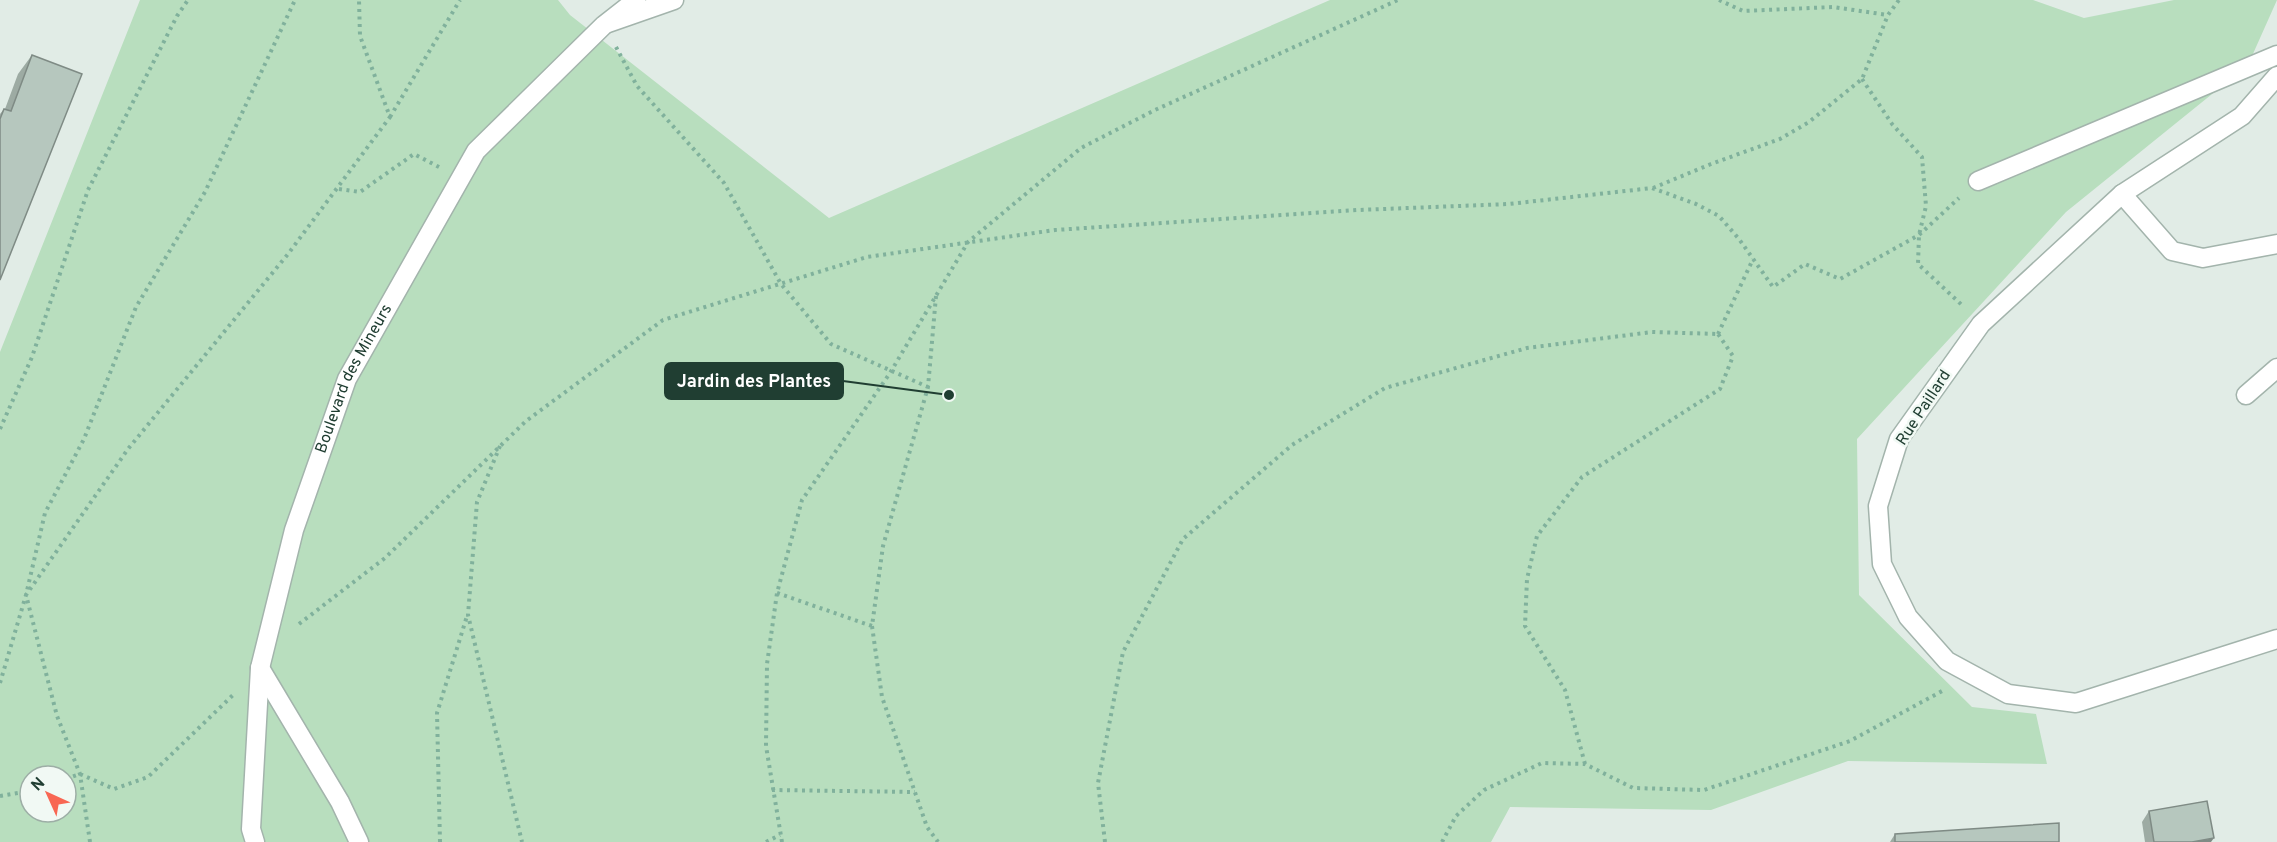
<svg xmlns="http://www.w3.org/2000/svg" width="2277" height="842" viewBox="0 0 2277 842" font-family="Overpass,sans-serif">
<rect width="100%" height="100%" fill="#e1ece6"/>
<path fill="#b8debe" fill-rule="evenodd" d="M140 0H558L570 15 829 218 1330 0H2033L2084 18 2174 0H2277L2248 65 2066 212 1857 439 1859 595 1972 707 2036 714 2047 764 1848 761 1711 810 1510 807 1491 842H0V352ZM30 776H66V812H30Z"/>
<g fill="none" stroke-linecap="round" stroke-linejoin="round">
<g stroke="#a3b4ac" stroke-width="21">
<path id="lane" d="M608 23 674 0
M1978 181 2277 55
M2122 194 2172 251 2203 258 2277 244
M2246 395 2277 368
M260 668 340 802 359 842"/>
</g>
<g stroke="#a3b4ac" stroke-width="21">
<g id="street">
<path d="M2277 76 2242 116 2122 194 1981 324 1899 439 1878 506 1882 564 1908 617 1947 661 2008 694 2076 703 2277 639"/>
<path id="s1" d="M255 842 251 829 260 668 294 530 347 379 476 151 604 25 636 0"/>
</g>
</g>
<path stroke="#80b19c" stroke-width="4" stroke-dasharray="3 4.5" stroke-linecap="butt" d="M1719 0 1743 11 1833 7 1888 15
M616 47 637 86 724 183 781 284 831 344 928 387
M1862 79 1892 124 1922 157 1926 206 1919 235 1918 264 1964 307
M390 117 460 0
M1653 188 1711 164 1780 139 1809 122 1862 79 1888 15 1899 0
M339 189 360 192 414 154 439 167
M936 296 928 387 883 546 872 626 882 697 927 827 938 842
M1718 334 1753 259
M0 429 32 357 88 190 177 16 188 0
M500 446 477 502 468 615 522 842
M777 593 872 626
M299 624 385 558 526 421 663 320 867 257 1055 230 1358 210 1509 204 1652 188 1696 204 1719 216 1739 239 1773 287 1805 264 1840 279 1919 235 1959 198
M0 683 26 595 45 513 84 439 136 307 205 192 295 0
M1585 764 1565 690 1525 626 1527 579 1537 536 1582 477 1720 389 1733 356 1718 334
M66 779 80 774 114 789 148 777 233 695
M772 790 915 792
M0 796 30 791
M90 842 80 774 57 716 26 595 128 449 288 254 390 117 360 36 359 0
M440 842 437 713 467 616
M766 842 780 835
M782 842 766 746 767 664 777 593 802 500 890 373 968 242 1081 148 1155 110 1398 0
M1105 842 1098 783 1123 652 1183 539 1292 445 1385 388 1527 348 1652 332 1718 334
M1442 842 1456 816 1484 790 1542 763 1585 764 1633 788 1704 790 1850 741 1944 690"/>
<use href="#lane" stroke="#fff" stroke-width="18"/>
<use href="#street" stroke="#fff" stroke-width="18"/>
</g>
<path fill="#9daba3" d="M32 55 0 280V114L4 109H5L18 74Z
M2149 811 2211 842H2145L2142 822Z
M1895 834 2059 842H1890Z"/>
<path fill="#7f8b85" d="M2214 838 2211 842H2192Z"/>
<path fill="#b6c7be" stroke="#7f8b85" stroke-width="1.5" d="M32 55 82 74 0 280V119L4 109 11 111Z
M2207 801 2214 838 2192 842H2154L2149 811Z
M2059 823V842H1895V834Z"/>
<g text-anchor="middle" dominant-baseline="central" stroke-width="5" stroke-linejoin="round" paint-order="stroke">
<g font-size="16" fill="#203e32" stroke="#f1f9f4">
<text stroke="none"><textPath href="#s1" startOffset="480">Boulevard des Mineurs</textPath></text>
<text transform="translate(1924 408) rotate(-57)">Rue Paillard</text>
</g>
</g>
<path fill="none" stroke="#203e32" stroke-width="2" d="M949 395L843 381"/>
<circle fill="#203e32" stroke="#f1f9f4" stroke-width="2" cx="949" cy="395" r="6"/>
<rect fill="#203e32" stroke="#203e32" stroke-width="2" x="665" y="363" width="178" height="36" rx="6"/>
<g font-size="18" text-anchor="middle" font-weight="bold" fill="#fff">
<text x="754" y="387">Jardin des Plantes</text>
</g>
<g transform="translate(48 794) rotate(315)"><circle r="28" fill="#f1f9f4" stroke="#9daea6" stroke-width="1.5"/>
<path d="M0-4.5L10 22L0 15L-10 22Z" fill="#f86753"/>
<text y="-9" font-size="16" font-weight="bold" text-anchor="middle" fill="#203e32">N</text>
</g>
</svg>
